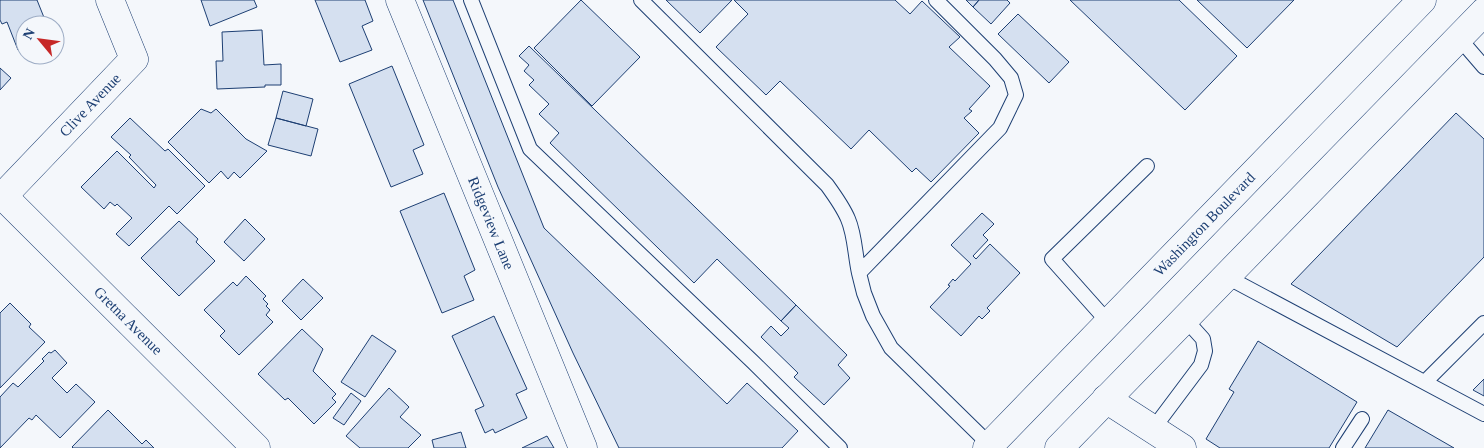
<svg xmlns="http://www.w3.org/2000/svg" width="1484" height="448" viewBox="0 0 1484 448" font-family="'Times New Roman',serif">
<rect width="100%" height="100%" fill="#f4f7fb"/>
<path fill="#d5e0f0" stroke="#1d3f73" d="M0 0H37L47 25H25V47L18 50 7 22 2 24 0 20Z
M201 0H254L257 7 210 26Z
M315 0H365L373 21 362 26 372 50 340 62Z
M423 0H453L544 228 727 404 747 383 798 431 782 448H619L573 353 498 187Z
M581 0 640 57 592 106 534 48Z
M666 0H732L700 33Z
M734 0H895L910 14 922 1 960 37 949 47 990 86 969 109 972 111 964 118 979 133 931 182 916 168 912 172 869 130 851 149 780 81 766 95 716 47 748 14Z
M966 0H979L973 7Z
M979 0H1007L1010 3 991 24 973 7Z
M1070 0H1179L1237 56 1185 110Z
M1197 0H1294L1247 48Z
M1018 14 1069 62 1049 83 998 34Z
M262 30 264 65 281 64V85H265V87L217 89 216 61H223L222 32Z
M529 46 796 305 781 321 717 259 694 283 550 143 559 133 539 114 549 104 529 85 534 80 524 71 529 65 519 56Z
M392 66 424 145 413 150 423 174 391 187 349 84Z
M0 68 11 78 0 90Z
M283 91 313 99 306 126 276 118Z
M201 109 211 113 216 109 246 139 267 151 240 178 234 172 228 179 221 171 209 183 168 142Z
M1456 113 1484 139V257L1397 347 1291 284Z
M130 118 165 151 168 149 205 186 177 214 169 206 129 246 116 234 132 218 117 204 115 206 110 202 104 209 81 187 117 151 154 188 156 185 129 157 131 155 111 137Z
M276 118 318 129 311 156 268 145Z
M444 193 475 270 464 276 474 300 442 313 400 211Z
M982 213 994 224 983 235 988 240 973 256 976 259 990 244 1020 273 987 308 990 311 982 319 979 316 961 336 930 307 950 286 948 285 953 279 955 281 971 264 951 245Z
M245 219 265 239 244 261 224 242Z
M179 221 198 239 196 242 215 261 179 296 141 258Z
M246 276 266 296 263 299 268 304 266 306 270 310 266 315 273 322 239 355 220 336 225 331 204 310 233 282 237 286Z
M303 279 323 298 301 320 282 301Z
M10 303 31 324 29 327 45 342 0 388V313Z
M796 305 847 355 838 365 850 378 824 405 794 377 798 373 761 337 771 326 781 336 789 328 781 321Z
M494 316 527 389 516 394 527 418 495 433 493 429 485 433 475 410 484 406 452 336Z
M302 329 323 349 313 371 336 394 332 398 336 402 314 424 288 398 285 400 258 374Z
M372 335 396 351 365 397 341 382Z
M1258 341 1357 402 1329 448H1220L1206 439 1234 392 1229 389Z
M55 350 67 363 52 378 67 393 76 384 95 402 60 438 36 415 32 420 29 418 0 448V397L13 383 18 387 44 361 42 359 49 352 51 353Z
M1484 379V396L1473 390Z
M389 388 409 407 400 417 421 435 408 448H360L346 436Z
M351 393 361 401 344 425 333 418Z
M108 410 142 444 146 440 154 448H73L72 447Z
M1388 410 1454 448H1365Z
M461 432 466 448H434L432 440Z
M547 436 554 448H522Z"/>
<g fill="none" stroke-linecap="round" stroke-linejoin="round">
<g stroke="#1d3f73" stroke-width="16">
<path id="lane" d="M471 0 530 149 753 362 840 448
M641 0 827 185C835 196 843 207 848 219 855 235 855 255 859 273L1000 128 1016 95 1011 78 995 59 936 0
M1459 38 1484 67
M859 273 864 293 873 316 891 348 990 445
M1227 277 1484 414
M1109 323 1052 259 1147 166
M1425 382 1484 323
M1153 429 1201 365 1205 351 1203 339 1185 319
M1343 448 1362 419"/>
</g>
<g stroke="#1d3f73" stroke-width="29">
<g id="street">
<path id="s1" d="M400 0 583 448"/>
<path id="s2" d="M0 193 256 448"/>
<path id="s3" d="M3 196 134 59 110 0"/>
<path d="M1106 399 1182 448"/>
</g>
</g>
<g stroke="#1d3f73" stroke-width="29">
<g id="primary">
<path id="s4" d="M987 448 1422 0"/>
<path d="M1059 448 1484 12"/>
</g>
</g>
<use href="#lane" stroke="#f4f7fb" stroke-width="14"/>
<use href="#street" stroke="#f4f7fb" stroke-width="28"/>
<use href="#primary" stroke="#f4f7fb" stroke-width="28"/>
</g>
<g text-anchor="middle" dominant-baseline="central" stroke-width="4" stroke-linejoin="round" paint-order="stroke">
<g font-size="15" fill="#1d3f73" stroke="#f4f7fb">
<text stroke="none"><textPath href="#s3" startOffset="126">Clive Avenue</textPath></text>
<text stroke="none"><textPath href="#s1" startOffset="241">Ridgeview Lane</textPath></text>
<text stroke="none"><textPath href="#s4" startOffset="312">Washington Boulevard</textPath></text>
<text stroke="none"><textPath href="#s2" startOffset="181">Gretna Avenue</textPath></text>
</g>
</g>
<g transform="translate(40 40) rotate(299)"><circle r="24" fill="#f4f7fb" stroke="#9eadc5"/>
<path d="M0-4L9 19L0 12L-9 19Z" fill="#c62828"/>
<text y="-8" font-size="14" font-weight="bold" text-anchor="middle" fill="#1d3f73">N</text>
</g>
</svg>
